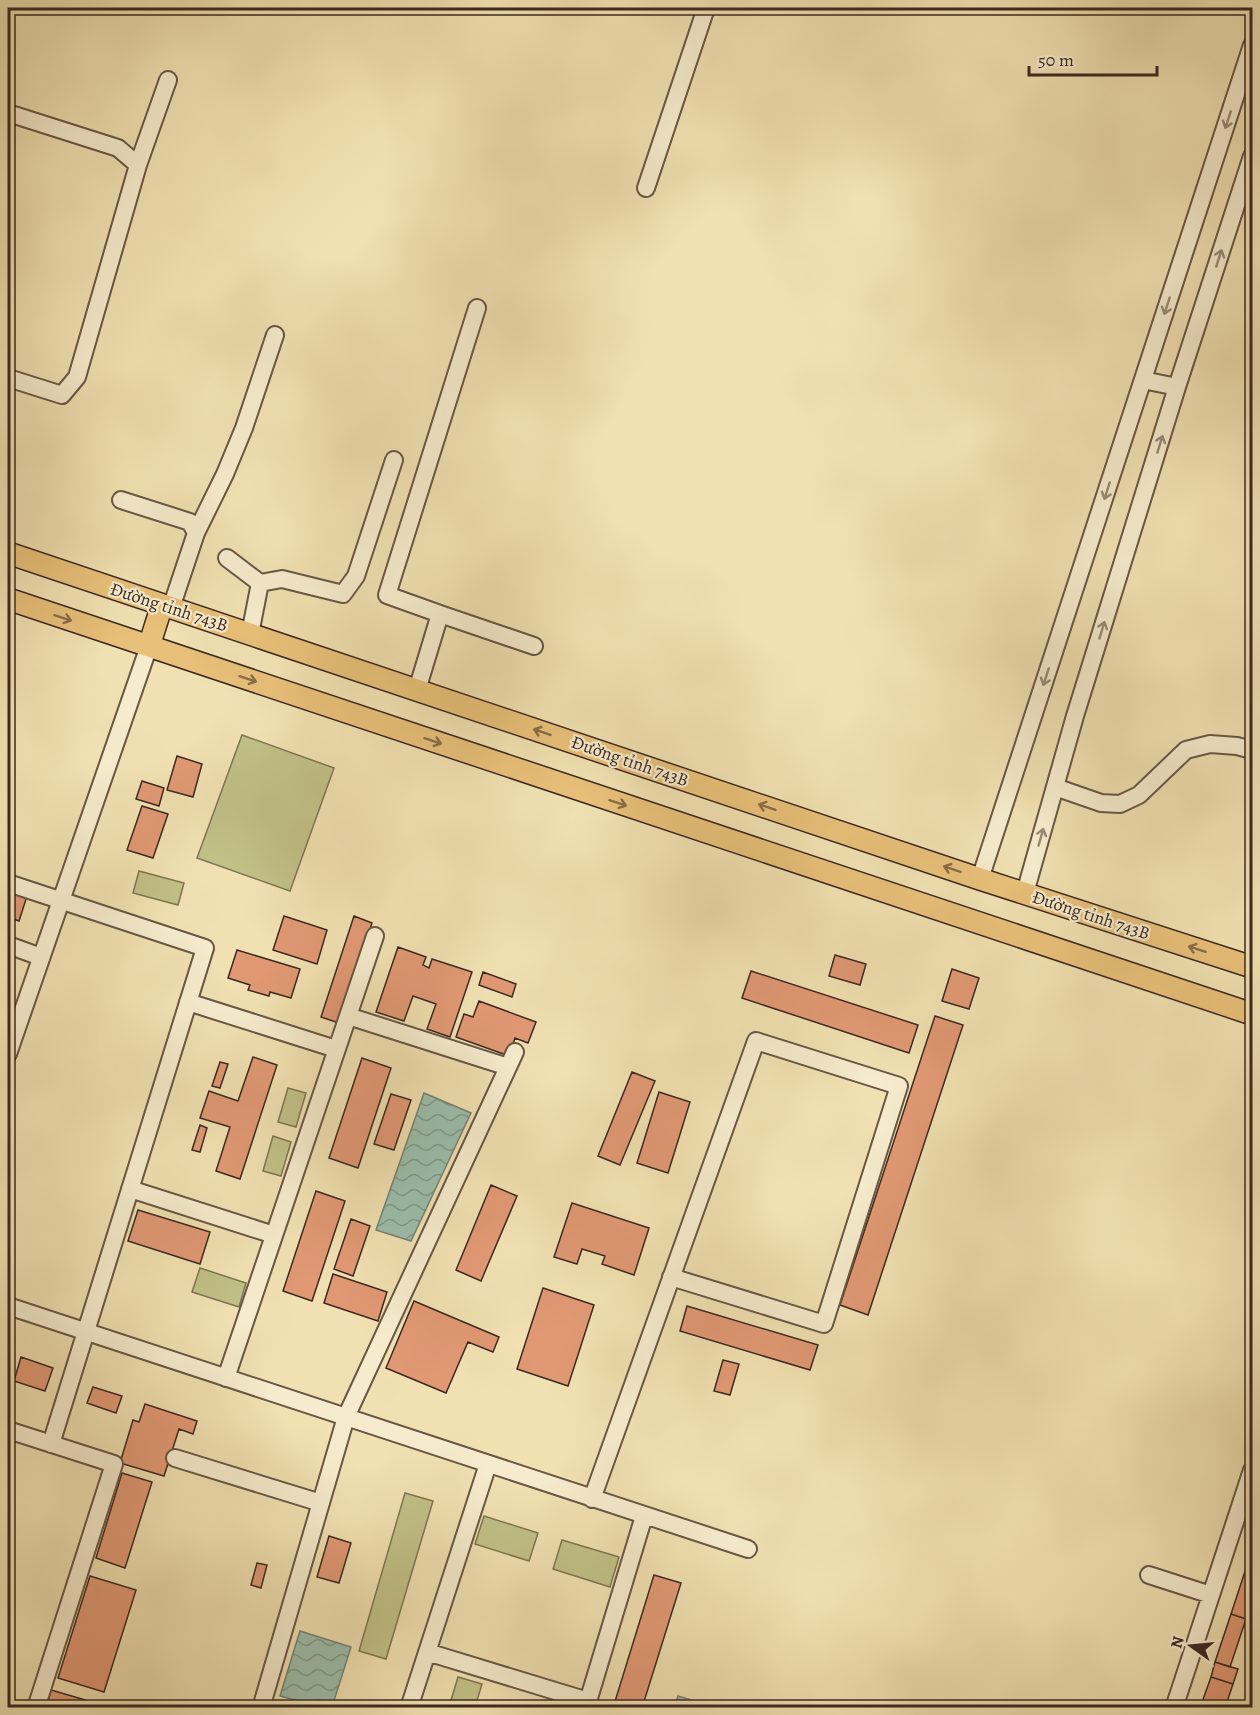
<svg xmlns="http://www.w3.org/2000/svg" width="1260" height="1715" viewBox="0 0 1260 1715" font-family="Alegreya,serif">
<defs>
<pattern id="water-waves" width="16" height="10" patternUnits="userSpaceOnUse" patternTransform="scale(1.5)"><rect width="16" height="10" fill="#9bbeab"/><path d="M0 5q4-4 8 0t8 0" fill="none" stroke="#809a8b"/></pattern>
</defs>
<rect width="100%" height="100%" fill="#f1e1b2"/>
<filter id="stains"><feTurbulence type="fractalNoise" baseFrequency=".00333" numOctaves="4"/><feColorMatrix values="0 0 0 0 .2 0 0 0 0 .09 0 0 0 0 .02 0 0 0 .5 -.17"/></filter>
<radialGradient id="worn" r=".72"><stop offset=".6" stop-color="#630" stop-opacity="0"/><stop offset="1" stop-color="#630" stop-opacity=".3"/></radialGradient>
<path fill="#c1c187" stroke="#7e7554" stroke-width="1.5" d="M242 735 334 768 290 891 197 858Z
M139 871 184 883 178 905 133 893Z
M288 1088 306 1093 296 1127 278 1122Z
M273 1136 291 1142 281 1176 263 1171Z
M200 1268 246 1283 239 1307 192 1292Z
M405 1493 433 1501 386 1659 359 1651Z
M484 1516 538 1533 529 1561 475 1544Z
M562 1540 619 1557 610 1587 553 1569Z
M458 1677 482 1684 475 1707H449Z"/>
<path fill="url(#water-waves)" stroke="#758274" stroke-width="1.5" d="M424 1093 471 1113 411 1241 376 1230Z
M300 1631 351 1647 332 1707H320L280 1696Z
M678 1696 705 1704 704 1707H674Z"/>
<path fill="#e19974" stroke="#3b2921" stroke-width="1.5" d="M177 756 202 764 193 797 167 790Z
M142 781 164 788 159 806 136 799Z
M142 806 168 814 153 858 127 850Z
M8 890 27 896 19 921 8 917Z
M284 916 327 930 317 964 273 950Z
M354 916 372 923 339 1023 321 1017Z
M398 947 426 957 423 965 429 968 432 959 472 972 450 1037 427 1029 436 1004 413 996 404 1021 376 1012Z
M237 950 300 969 291 998 270 992 269 996 248 990 250 985 228 978Z
M835 955 866 964 860 985 829 976Z
M952 969 979 978 969 1009 942 1001Z
M751 971 918 1025 909 1053 742 998Z
M483 972 516 984 512 997 479 985Z
M479 1001 536 1022 528 1043 515 1038 509 1056 456 1037 464 1014 473 1017Z
M935 1016 963 1025 868 1315 840 1305Z
M253 1057 277 1065 240 1179 216 1171 230 1127 200 1118 209 1091 238 1101Z
M362 1058 391 1068 358 1168 329 1158Z
M220 1062 228 1064 220 1088 212 1086Z
M632 1072 655 1081 620 1165 598 1156Z
M659 1092 690 1102 668 1173 637 1163Z
M391 1094 411 1100 394 1150 374 1144Z
M200 1125 207 1128 200 1152 192 1150Z
M491 1185 517 1196 481 1281 456 1270Z
M316 1191 345 1201 312 1301 283 1291Z
M572 1203 649 1228 634 1275 602 1264 605 1256 582 1249 577 1264 554 1257Z
M138 1210 210 1232 200 1264 128 1241Z
M351 1219 370 1226 353 1276 334 1269Z
M333 1274 387 1292 378 1321 324 1303Z
M543 1288 594 1305 568 1386 517 1369Z
M414 1301 499 1337 493 1352 468 1342 446 1393 386 1368Z
M687 1306 818 1345 810 1370 680 1331Z
M21 1357 53 1368 45 1391 14 1381Z
M723 1360 739 1364 730 1395 714 1391Z
M93 1387 122 1396 116 1413 87 1403Z
M145 1404 197 1421 193 1434 179 1429 164 1476 120 1463 133 1420 139 1422Z
M122 1473 152 1482 125 1568 96 1558Z
M329 1536 351 1543 339 1583 317 1577Z
M1252 1550V1621L1231 1614Z
M257 1563 267 1565 261 1588 251 1585Z
M654 1575 681 1583 642 1708H613Z
M90 1576 136 1590 104 1692 58 1678Z
M1231 1614 1246 1619 1230 1667 1215 1662Z
M1215 1662 1238 1669 1233 1684 1211 1677Z
M1211 1677 1233 1684 1225 1708H1200Z
M51 1690 106 1706 105 1708H46Z"/>
<g fill="none" stroke-linecap="round" stroke-linejoin="round">
<g stroke="#685745" stroke-width="20">
<path id="minor" d="M8 113 118 148 138 165 77 377 62 395 8 378
M138 165 168 80
M646 188 706 8
M1143 380 1177 387
M121 500 190 522 196 533 171 608
M196 533 225 474 244 428 275 335
M227 558 260 583
M440 614 534 646
M250 634 260 583 282 579 343 594 356 576 394 460
M417 690 440 614 387 595 477 308
M1055 787 1101 803 1120 804 1139 795 1186 750 1210 744 1237 746 1252 750
M980 879 1252 45
M8 883 205 948 51 1444
M1025 893 1075 716 1177 387 1252 156
M8 945 41 957
M188 1002 336 1049
M348 1016 508 1067
M8 1054 149 646
M130 1189 274 1235
M8 1306 748 1549
M226 1378 375 936
M8 1430 114 1464 36 1708
M175 1458 321 1503
M592 1499 756 1041 899 1086 824 1324 671 1277
M1149 1575 1211 1595
M427 1652 588 1701
M261 1708 346 1417 515 1052
M409 1708 488 1464
M586 1708 644 1516
M1174 1708 1252 1470"/>
</g>
<g stroke="#3b2921" stroke-width="24">
<path id="major" d="M8 553 980 879 1252 967
M8 599 1252 1014
M149 646 162 605"/>
</g>
<use href="#minor" stroke="#f6eccd" stroke-width="16"/>
<use href="#major" stroke="#e8c079" stroke-width="21"/>
</g>
<defs><path id="oneway-shaft" d="M-6 0H5M1.5-3L5.5 0L1.5 3" fill="none" stroke-width="1.6" stroke-linecap="round" stroke-linejoin="round" transform="scale(1.5)"/></defs>
<g stroke="#988a77">
<use href="#oneway-shaft" transform="translate(1228 120) rotate(108)"/>
<use href="#oneway-shaft" transform="translate(1219 258) rotate(-72)"/>
<use href="#oneway-shaft" transform="translate(1167 306) rotate(108)"/>
<use href="#oneway-shaft" transform="translate(1160 444) rotate(-73)"/>
<use href="#oneway-shaft" transform="translate(1107 491) rotate(108)"/>
<use href="#oneway-shaft" transform="translate(1102 630) rotate(-73)"/>
<use href="#oneway-shaft" transform="translate(1046 677) rotate(108)"/>
<use href="#oneway-shaft" transform="translate(1041 837) rotate(-74)"/>
</g>
<g stroke="#896d49">
<use href="#oneway-shaft" transform="translate(63 618) rotate(18)"/>
<use href="#oneway-shaft" transform="translate(248 679) rotate(18)"/>
<use href="#oneway-shaft" transform="translate(542 732) rotate(-161)"/>
<use href="#oneway-shaft" transform="translate(433 741) rotate(18)"/>
<use href="#oneway-shaft" transform="translate(618 803) rotate(18)"/>
<use href="#oneway-shaft" transform="translate(767 807) rotate(-161)"/>
<use href="#oneway-shaft" transform="translate(952 869) rotate(-161)"/>
<use href="#oneway-shaft" transform="translate(1197 949) rotate(-162)"/>
</g>
<g text-anchor="middle" dominant-baseline="central" stroke-width="4.5" stroke-linejoin="round" paint-order="stroke">
<g font-size="18" fill="#3b2921" stroke="#f6eccd">
<text transform="translate(169 607) rotate(18)">Đường tỉnh 743B</text>
<text transform="translate(630 761) rotate(19)">Đường tỉnh 743B</text>
<text transform="translate(1091 915) rotate(18)">Đường tỉnh 743B</text>
</g>
</g>
<rect width="1260" height="1715" fill="none" stroke="#f1e1b2" stroke-width="30"/>
<rect x="9" y="9" width="1242" height="1697" fill="none" stroke="#3b2921" stroke-width="3"/>
<rect x="15" y="15" width="1230" height="1685" fill="none" stroke="#3b2921" stroke-width="1.5"/>
<g transform="translate(1191 1646) rotate(285)" stroke="#f6eccd" stroke-width="4.5" paint-order="stroke">
<path d="M0-4.5L10 22L0 15L-10 22Z" fill="#3b2921"/>
<text y="-9" font-size="16" font-weight="bold" text-anchor="middle" fill="#3b2921">N</text>
</g>
<path d="M1029 66v9h128v-9" fill="none" stroke="#3b2921" stroke-width="3"/>
<text x="1038" y="66" font-size="18" fill="#3b2921" stroke="#f6eccd" stroke-width="4.5" paint-order="stroke">50 m</text>
<rect width="100%" height="100%" filter="url(#stains)"/>
<rect width="100%" height="100%" fill="url(#worn)"/>
</svg>
